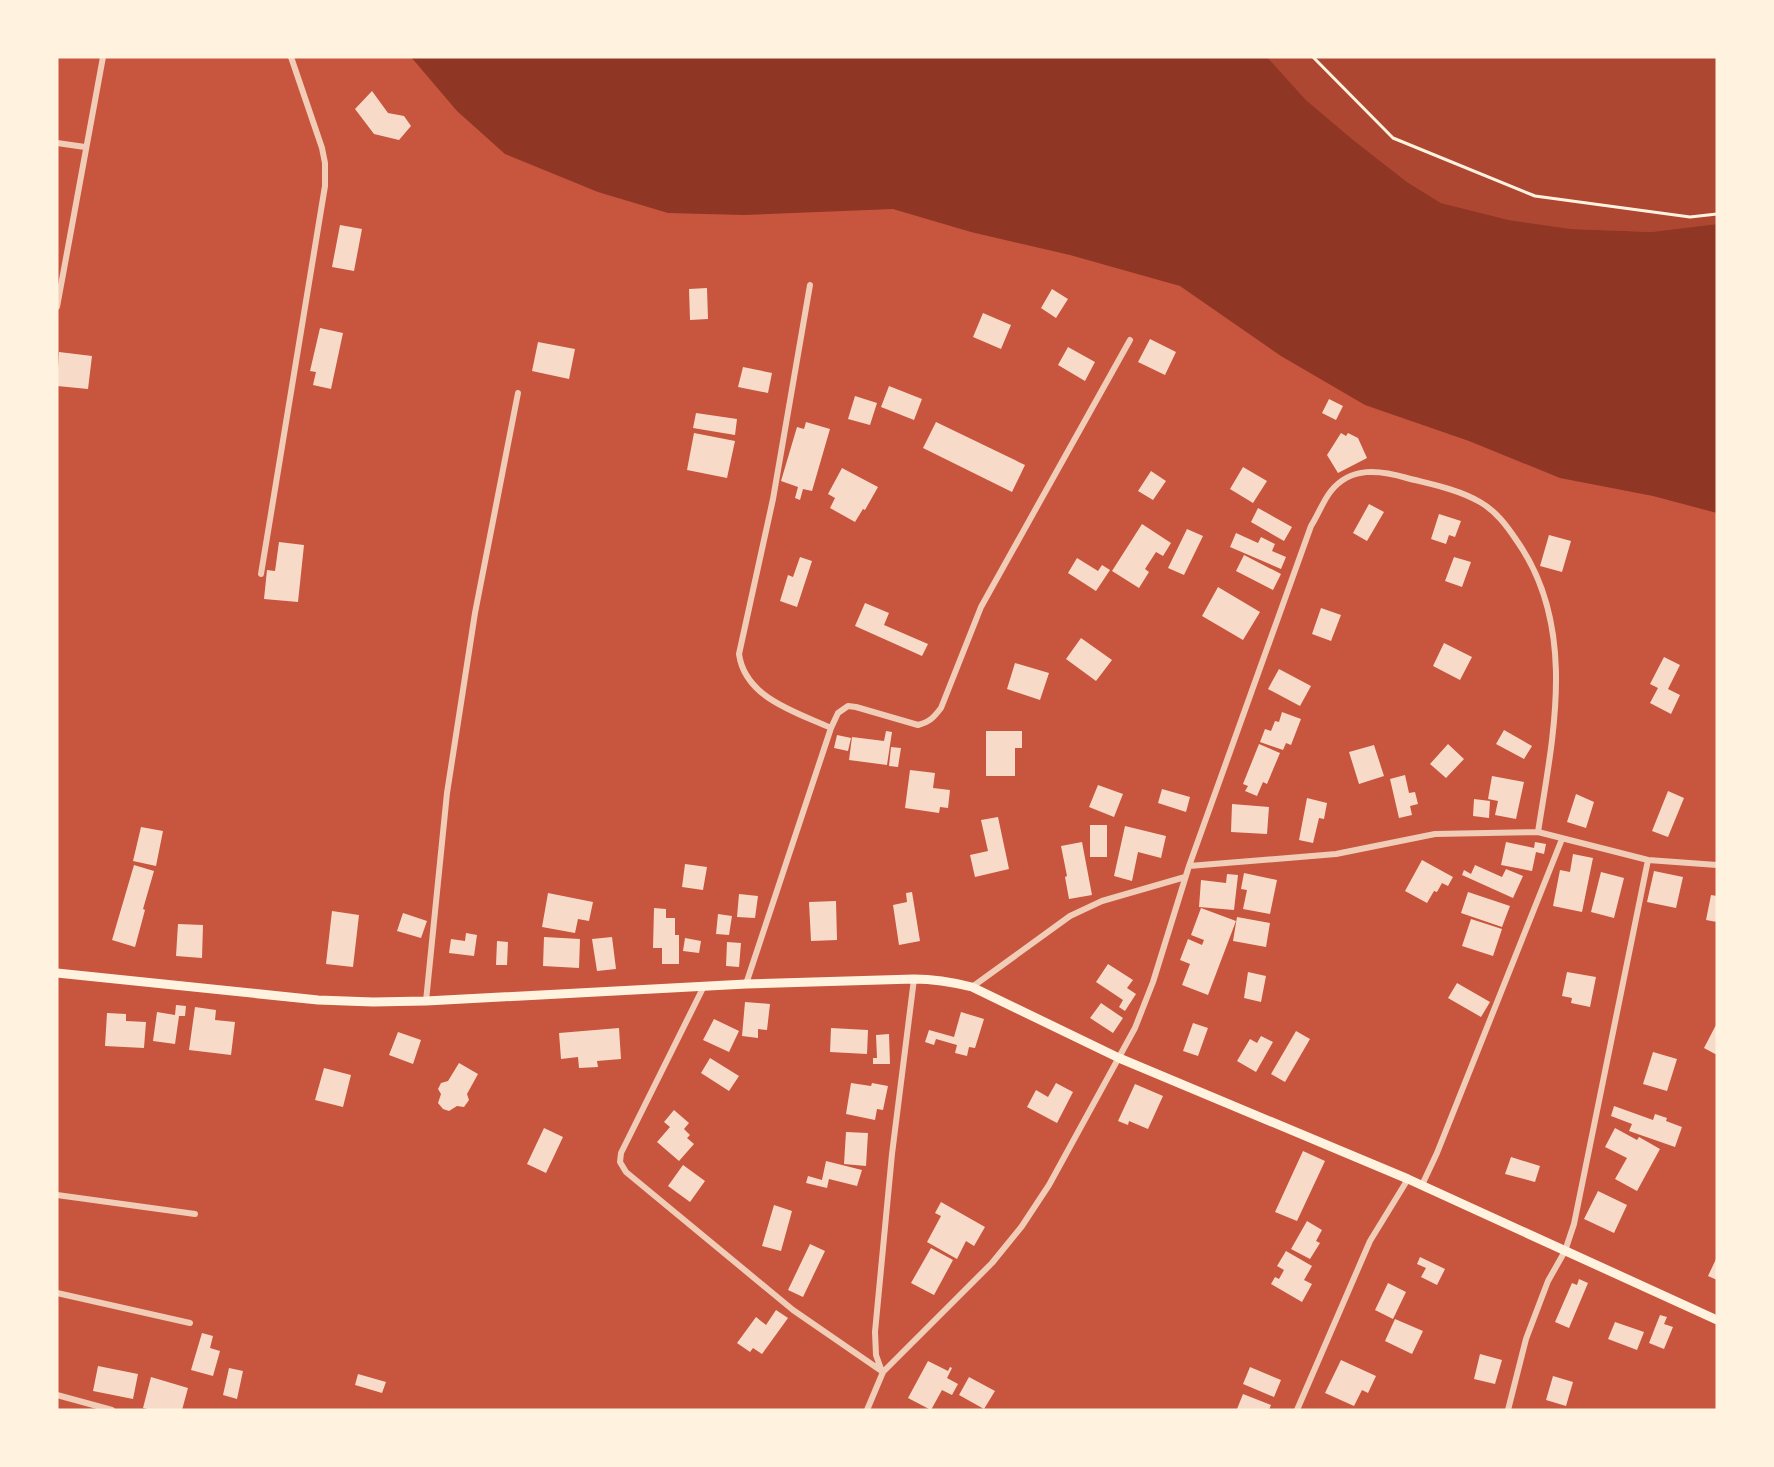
<svg xmlns="http://www.w3.org/2000/svg" width="1774" height="1467" viewBox="0 0 1774 1467" font-family="'PT Sans',sans-serif">
<rect width="100%" height="100%" fill="#c8553d"/>
<path fill="#ae4732" d="M1267 57H1717V224L1651 232 1571 229 1509 220 1441 203 1407 182 1352 139 1306 100Z"/>
<path fill="#8f3625" d="M411 57H1267L1306 100 1352 139 1407 182 1441 203 1509 220 1571 229 1651 232 1717 224V513L1653 496 1560 478 1469 441 1365 405 1281 356 1180 286 1070 255 971 232 893 209 744 215 668 213 598 192 505 154 457 111Z"/>
<path fill="#f7dbc8" d="M372 91 388 113 404 116 411 126 399 140 374 134 355 109Z
M340 225 362 229 354 271 332 267Z
M707 288 708 319 690 320 689 289Z
M1052 289 1068 299 1056 318 1041 308Z
M983 313 1011 325 1001 349 973 337Z
M320 328 343 333 331 389 313 385 316 372 310 371Z
M1150 339 1176 352 1165 375 1138 362Z
M538 342 575 349 569 379 532 371Z
M1068 347 1095 362 1085 381 1058 365Z
M59 352 92 356 88 389 57 386Z
M743 367 772 373 768 393 738 387Z
M889 386 922 399 914 420 881 407Z
M855 396 877 403 870 425 848 419Z
M1329 399 1343 406 1336 420 1322 413Z
M696 413 737 419 735 435 693 428Z
M806 422 830 429 812 491 803 489 800 500 795 498 798 487 781 481 797 427 804 429Z
M936 422 1025 465 1012 492 923 448Z
M694 433 735 441 727 478 687 470Z
M1341 433 1346 436 1348 433 1358 438 1367 458 1338 473 1327 455Z
M1243 467 1267 481 1253 503 1230 489Z
M842 468 878 487 865 510 863 509 855 522 830 508 835 498 828 494Z
M1151 471 1166 481 1153 500 1138 491Z
M1369 504 1384 512 1367 541 1353 533Z
M1258 508 1292 527 1284 541 1251 522Z
M1439 514 1461 521 1455 537 1449 535 1446 544 1431 539Z
M1142 524 1171 543 1163 556 1156 552 1145 569 1149 572 1139 588 1112 571Z
M1187 529 1203 536 1184 575 1168 568Z
M1236 533 1258 543 1261 537 1275 544 1272 551 1286 557 1281 569 1230 547Z
M1549 535 1571 541 1562 572 1540 566Z
M279 542 304 545 298 602 264 599 267 570 275 571Z
M1244 555 1281 574 1273 590 1236 571Z
M800 557 812 561 797 607 780 601 788 575 793 577Z
M1454 557 1471 562 1462 587 1445 581Z
M1077 558 1098 571 1102 565 1110 570 1096 591 1068 573Z
M1218 587 1260 612 1243 640 1202 616Z
M865 603 889 613 884 625 928 644 922 656 855 626Z
M1321 608 1341 615 1331 641 1312 634Z
M1081 638 1112 660 1096 681 1066 659Z
M1444 643 1472 657 1460 680 1433 666Z
M1664 657 1680 665 1668 689 1680 695 1671 714 1650 703 1658 688 1650 684Z
M1015 663 1049 673 1040 700 1007 689Z
M1279 669 1311 686 1300 706 1268 689Z
M1282 712 1301 719 1291 745 1286 743 1283 750 1260 742 1265 729 1271 731 1275 721 1279 722Z
M1504 730 1532 746 1524 759 1496 744Z
M886 731 892 732 887 765 849 760 852 737 884 741Z
M986 731H1022V748H1015V776H986Z
M837 735 851 738 848 751 834 748Z
M1259 744 1280 753 1267 784 1263 782 1257 796 1245 791 1248 786 1243 784Z
M1448 744 1464 759 1446 778 1430 764Z
M1374 745 1384 776 1359 784 1349 752Z
M891 747 901 748 898 767 889 766Z
M910 770 935 773 933 788 950 790 948 808 940 807 939 813 905 808Z
M1405 775 1409 793 1415 792 1418 804 1410 806 1412 815 1399 818 1390 779Z
M1492 776 1524 782 1516 819 1495 815 1498 801 1488 799Z
M1098 785 1123 794 1114 817 1089 807Z
M1162 789 1190 797 1186 812 1158 803Z
M1668 791 1684 798 1668 837 1652 831Z
M1576 794 1594 802 1586 828 1567 822Z
M1307 798 1327 803 1324 819 1319 818 1313 843 1299 840Z
M1474 799 1490 801 1489 818 1473 816Z
M1232 804 1269 807 1267 834 1231 832Z
M998 817 1009 869 975 877 970 855 988 851 981 820Z
M1090 825H1107V857H1090Z
M1125 826 1166 836 1161 858 1138 852 1132 881 1114 876Z
M141 827 163 831 156 866 133 861Z
M1082 842 1092 895 1069 899 1065 877 1067 876 1061 846Z
M1506 842 1534 848 1535 842 1546 844 1544 854 1536 852 1532 871 1501 865Z
M1573 854 1593 858 1582 912 1553 906 1560 870 1570 872Z
M1422 860 1453 877 1448 886 1442 883 1437 892 1434 891 1427 903 1405 891Z
M685 864 707 867 703 890 682 887Z
M134 865 154 871 143 909 145 910 135 947 112 940Z
M1475 865 1502 877 1506 869 1523 876 1513 898 1462 875 1464 870 1471 874Z
M1654 871 1683 877 1676 908 1647 902Z
M1601 872 1624 878 1614 918 1591 912Z
M1244 873 1277 880 1270 914 1243 909 1247 890 1241 889Z
M1227 874 1238 875 1234 910 1199 907 1201 880 1226 883Z
M912 892 920 941 899 945 893 905 907 902 906 893Z
M1468 892 1510 906 1502 927 1461 913Z
M548 893 593 902 589 921 578 919 575 933 542 927Z
M739 894 758 896 755 918 737 917Z
M1711 895 1717 896V922L1706 920Z
M836 901 837 940 811 941 809 902Z
M654 908 666 909V918H675V935H679V964H662V948H653Z
M1201 908 1236 921 1208 995 1182 985 1190 964 1180 960 1188 939 1202 945 1204 940 1191 935Z
M332 911 359 915 353 967 326 964Z
M403 913 427 921 421 938 397 931Z
M718 914 732 916 729 935 716 934Z
M1237 917 1270 923 1266 947 1233 941Z
M1471 919 1502 929 1493 956 1462 946Z
M178 924 203 925 202 958 176 956Z
M466 933 477 935 474 956 449 953 451 939 465 941Z
M544 937 580 939 579 968 543 966Z
M612 937 616 969 597 971 592 939Z
M685 938 701 941 699 953 683 951Z
M497 941 508 942 507 965H496Z
M727 942 741 943 739 967 726 966Z
M1108 964 1133 980 1127 988 1136 994 1125 1011 1119 1007 1123 1000 1096 982Z
M1248 972 1266 976 1261 1002 1244 998Z
M1567 972 1596 977 1590 1007 1571 1003 1572 998 1562 996Z
M1457 983 1490 1002 1481 1017 1448 998Z
M745 1002 770 1004 767 1030 758 1029V1038L742 1036Z
M1101 1003 1123 1018 1113 1033 1090 1018Z
M176 1005 186 1006 185 1016H179L175 1044 153 1041 157 1012 175 1015Z
M195 1007 216 1010 215 1020 235 1022 231 1055 189 1050Z
M961 1012 984 1019 975 1048 969 1047 967 1056 955 1053 957 1045 936 1039 934 1045 925 1042 929 1030 954 1037Z
M107 1013 126 1014V1021L146 1022 144 1048 105 1046Z
M714 1019 739 1031 729 1052 703 1040Z
M1193 1023 1208 1028 1198 1056 1183 1051Z
M1717 1023V1055L1704 1048Z
M619 1028 621 1059 597 1061 598 1067 579 1068 578 1057 561 1059 559 1033Z
M831 1028 868 1030 867 1054 830 1052Z
M1296 1031 1310 1039 1285 1082 1271 1074Z
M398 1032 421 1040 413 1064 389 1055Z
M889 1034 890 1064H873V1058H877L876 1035Z
M1261 1036 1273 1042 1256 1072 1237 1061 1250 1039 1257 1043Z
M1653 1052 1677 1059 1667 1091 1643 1084Z
M710 1058 739 1076 729 1091 701 1073Z
M459 1063 478 1074 467 1094 469 1100 464 1107 457 1106 449 1111 443 1109 438 1103 441 1094 438 1089 441 1083 448 1081Z
M324 1068 351 1075 343 1107 315 1100Z
M851 1083 871 1086 872 1083 888 1086 883 1110 877 1109 875 1120 846 1114Z
M1056 1083 1073 1092 1057 1123 1027 1107 1036 1090 1048 1097Z
M1135 1084 1163 1096 1148 1129 1129 1121 1128 1125 1118 1121Z
M1614 1106 1653 1120 1655 1114 1667 1118 1666 1121 1682 1127 1675 1147 1629 1131 1632 1124 1611 1116Z
M674 1110 689 1123 684 1129 690 1135 687 1138 694 1144 679 1161 657 1142 670 1127 664 1122Z
M544 1128 563 1137 546 1173 527 1164Z
M1615 1128 1637 1140 1639 1137 1660 1149 1637 1191 1615 1179 1627 1158 1605 1147Z
M846 1132 868 1133 866 1166 844 1164Z
M1303 1151 1325 1161 1297 1221 1275 1212Z
M1511 1157 1540 1166 1535 1182 1505 1174Z
M826 1161 862 1170 857 1186 829 1179 827 1188 806 1183 808 1176 822 1180Z
M683 1165 705 1181 690 1202 668 1186Z
M1598 1191 1627 1205 1614 1233 1584 1219Z
M941 1202 985 1227 974 1246 966 1241 957 1259 927 1242 941 1216 935 1213Z
M774 1205 792 1211 781 1251 762 1246Z
M1307 1221 1322 1230 1316 1241 1320 1243 1310 1259 1291 1249Z
M810 1244 825 1251 803 1297 788 1290Z
M931 1248 953 1260 934 1295 911 1283Z
M1286 1251 1312 1266 1304 1280 1312 1284 1302 1302 1271 1284 1275 1277 1279 1279 1284 1270 1277 1266Z
M1420 1257 1445 1269 1437 1285 1421 1277 1426 1268 1417 1264Z
M1717 1257V1280L1708 1276Z
M1579 1279 1588 1283 1569 1328 1555 1322 1572 1283 1577 1285Z
M1388 1283 1406 1292 1393 1319 1375 1310Z
M776 1310 788 1318 762 1354 753 1348 750 1352 737 1343 756 1317 766 1325Z
M1660 1315 1667 1317 1664 1324 1673 1327 1664 1349 1649 1343Z
M1395 1319 1423 1331 1412 1354 1385 1341Z
M1615 1322 1644 1332 1637 1350 1608 1339Z
M202 1333 213 1336 210 1348 220 1351 213 1376 191 1370Z
M1480 1354 1502 1360 1495 1384 1474 1379Z
M1341 1360 1376 1376 1368 1393 1362 1390 1354 1406 1325 1393Z
M928 1361 948 1371 950 1367 952 1368 947 1378 958 1384 952 1395 942 1390 931 1410 908 1398Z
M98 1366 138 1374 133 1399 93 1391Z
M1250 1367 1281 1380 1274 1397 1243 1384Z
M229 1368 243 1371 237 1399 223 1395Z
M358 1374 386 1382 382 1393 355 1385Z
M1553 1376 1573 1382 1566 1406 1546 1400Z
M151 1377 188 1388 182 1410H152L143 1408Z
M969 1377 995 1391 984 1409 959 1395Z
M1243 1394 1271 1405 1269 1410 1237 1409Z"/>
<g fill="none" stroke-linecap="round" stroke-linejoin="round">
<path stroke="#fff3e0" stroke-width="3" d="M1313 57 1393 138 1535 196 1690 217 1717 214"/>
<path stroke="#f1ccb7" stroke-width="6" d="M57 143 85 147
M810 285 773 499 739 654C745 698 796 712 831 728
M57 307 103 57
M261 574 325 186V163L322 148 291 57
M1189 866 1336 854 1435 834 1538 832 1648 860 1717 865
M746 984 831 728 838 713 848 706 856 707 918 725C930 722 934 717 941 708L981 607 1130 340
M704 986 621 1153 620 1162 626 1172 793 1310 883 1372
M972 987 1070 916 1102 901 1185 877
M426 1001 447 793 475 613 518 393
M1422 1185 1437 1153 1562 839
M57 1195 195 1214
M57 1293 190 1323
M882 1372 876 1355 875 1332 892 1154 914 979
M57 1395 112 1410
M867 1410 883 1372 992 1263 1022 1226 1049 1185 1135 1028 1153 982 1189 866 1311 526C1318 515 1323 501 1331 491 1351 466 1380 470 1407 478 1430 484 1458 489 1480 502 1496 511 1507 526 1517 541 1578 628 1553 736 1538 832
M1297 1410 1370 1241 1408 1179
M1508 1410 1526 1339 1548 1281 1565 1251 1574 1224 1648 860"/>
<path stroke="#fff3e0" stroke-width="9" d="M57 973 318 1000 373 1002 426 1001 746 984 914 979C934 979 952 982 972 987L1119 1058 1408 1179 1717 1320"/>
</g>
<rect width="1774" height="1467" fill="none" stroke="#fff3e0" stroke-width="117"/>
</svg>
